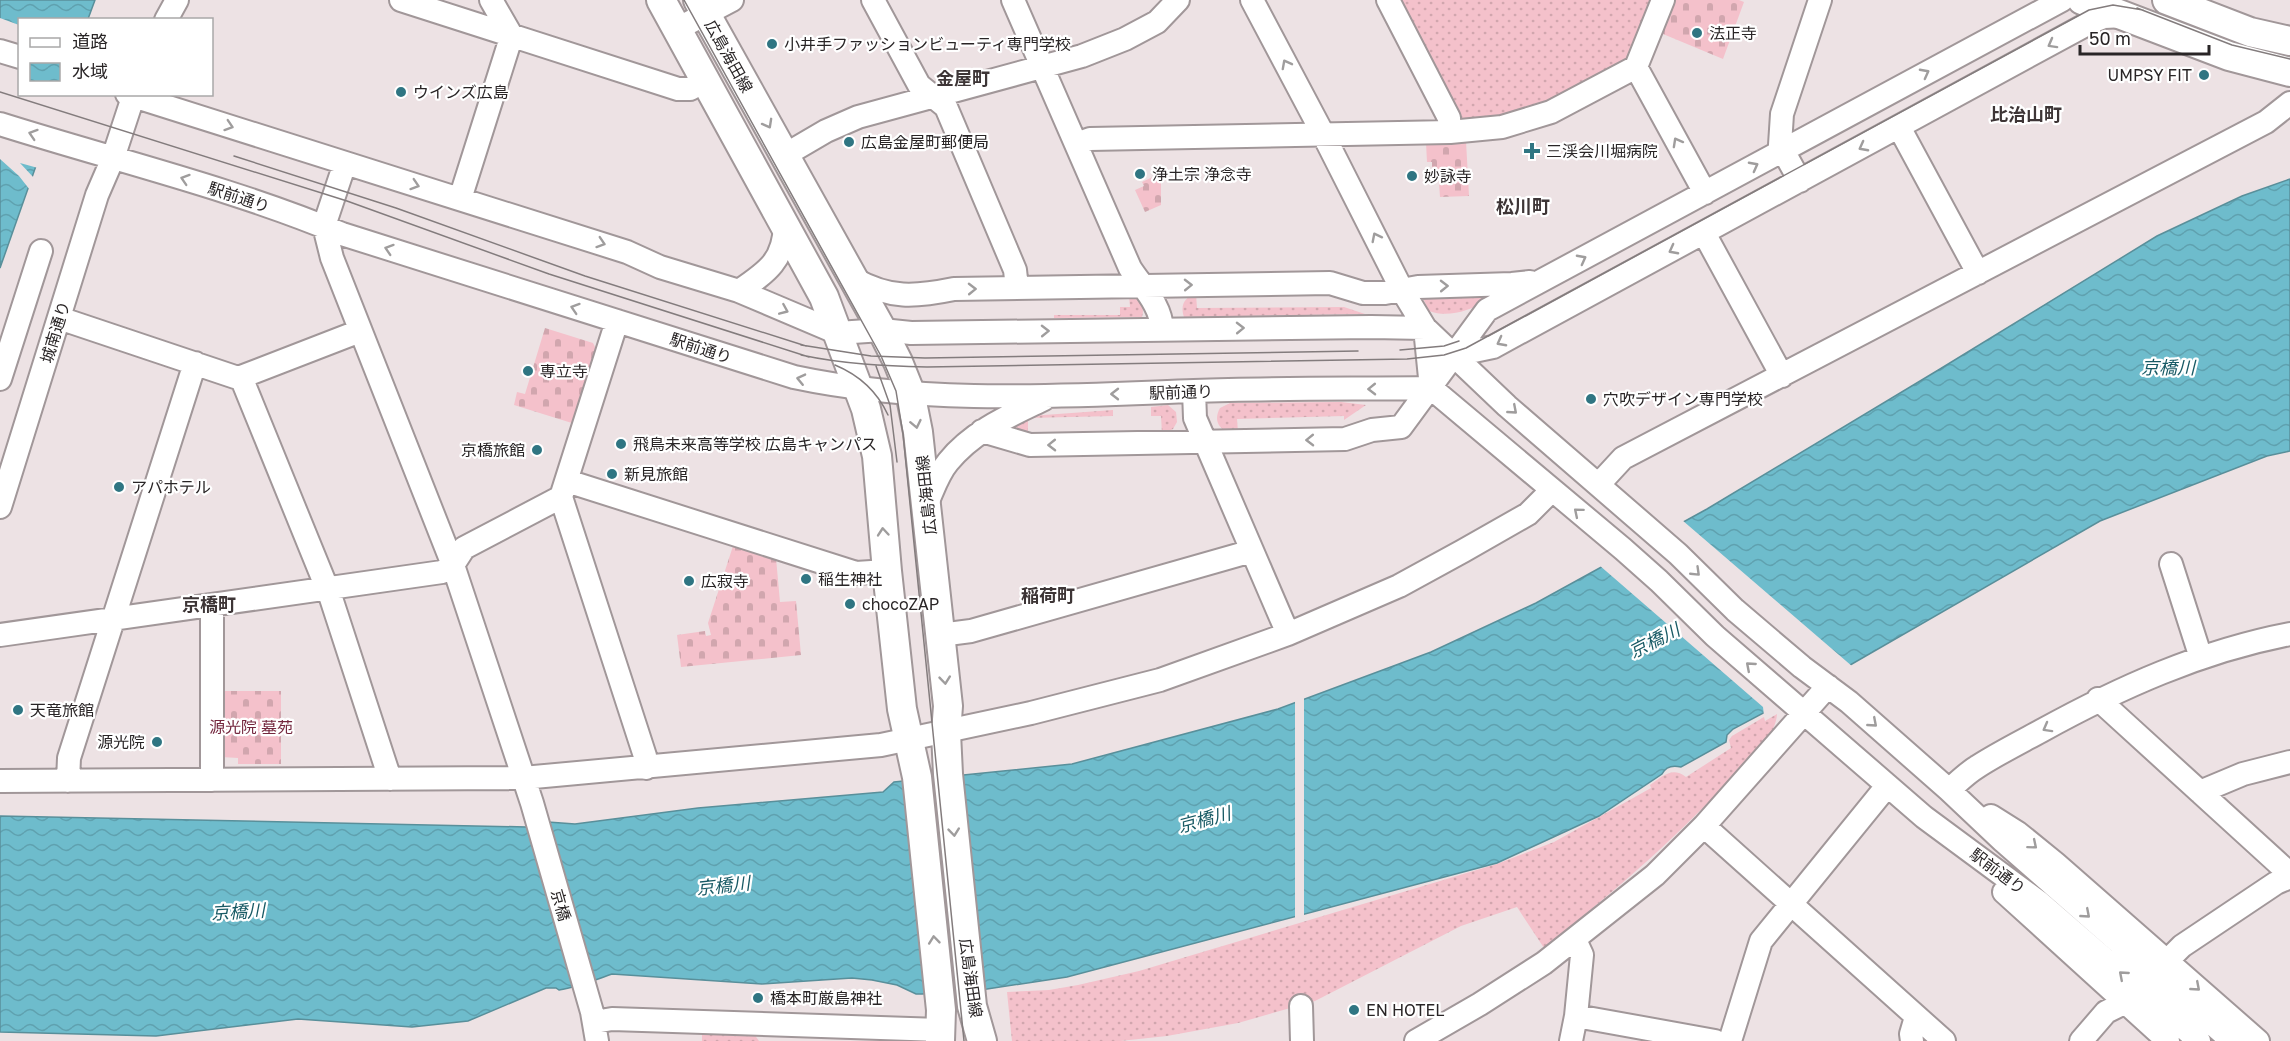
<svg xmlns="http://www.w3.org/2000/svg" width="2290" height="1041" viewBox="0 0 2290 1041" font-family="'Golos Text','Noto Sans JP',sans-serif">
<defs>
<pattern id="grass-dots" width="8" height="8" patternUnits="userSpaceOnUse" patternTransform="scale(1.5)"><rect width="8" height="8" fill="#f4c1cb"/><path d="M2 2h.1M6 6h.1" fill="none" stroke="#d1a6ae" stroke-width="1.8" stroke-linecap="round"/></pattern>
<pattern id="cemetery-stones" width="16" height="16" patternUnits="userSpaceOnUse" patternTransform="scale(1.5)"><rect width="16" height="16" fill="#f4c1cb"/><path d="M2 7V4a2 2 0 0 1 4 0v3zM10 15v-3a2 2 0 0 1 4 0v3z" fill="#d1a6ae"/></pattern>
<pattern id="water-waves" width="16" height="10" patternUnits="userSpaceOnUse" patternTransform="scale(1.5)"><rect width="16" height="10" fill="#6ebccc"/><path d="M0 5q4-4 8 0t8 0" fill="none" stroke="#5fa1af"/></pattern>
</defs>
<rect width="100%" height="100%" fill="#ede2e4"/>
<path fill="url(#grass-dots)" d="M1396 0H1652L1631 55 1624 63C1579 86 1536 110 1485 118 1475 120 1466 123 1457 118Z
M1483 291 1486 301C1469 311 1448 318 1429 311L1421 294Z
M1196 294 1197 308 1344 307 1365 314 1184 317C1180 306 1184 297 1196 294Z
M1129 295C1141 298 1145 307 1142 317L1054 318V315H1120V307H1130Z
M1341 402 1366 405 1344 420V416L1237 419 1238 432 1225 431C1216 425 1215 417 1220 408L1230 403Z
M1168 405 1176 412 1177 422 1173 429 1162 434 1161 416H1151V407Z
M1113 410V416L1028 418V436L1001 427 1030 416Z
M1777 714C1776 734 1757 749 1745 763 1684 832 1616 890 1544 948L1517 907 1461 926 1315 1001 1238 1023 1167 1036 1120 1041H1012L1007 992 1049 990 1078 985 1139 971 1497 864 1554 842 1651 788 1650 785C1663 776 1672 766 1686 777L1731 748 1729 740 1732 736 1764 717 1765 721Z
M702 1031 754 1034 759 1041H702Z"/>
<path fill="url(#cemetery-stones)" d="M1674 0H1739L1744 2 1723 59 1663 34 1662 30Z
M1466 141 1469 196 1440 197 1438 170 1432 169V162H1427L1426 143Z
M1161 173V205L1145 212 1135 190 1144 186 1142 182Z
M545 328 593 343 597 351 575 424 514 405 517 392 525 394Z
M733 546 776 558 780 602 796 601 801 655 681 667 677 635 705 631 706 636 711 635 708 623Z
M220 691H281V764H238V758L221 757Z"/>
<path fill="url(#water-waves)" stroke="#598f9a" stroke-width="1.5" d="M0 0H95L88 19 20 20V94L61 95 0 268Z
M2290 179V451L2267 456 2100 521 1805 691 1733 729 1727 735 1726 742 1681 767C1673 765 1666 766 1662 774L1599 816 1497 863 1067 977 987 989 922 994H916L897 985 872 980 852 978 762 984 612 974C595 980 578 987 559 990L556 988H546L468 1021 412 1027 298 1019 156 1036 0 1032V816L526 827 548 822 575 824 698 808 883 792 894 782 1072 764 1278 709 1431 652 1536 603 1707 509 1940 369 2157 236 2242 196Z"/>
<path fill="#ede2e4" d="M0 18 19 25 20 94H64L38 168 20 163 34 178 30 190 19 176 0 159Z
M1682 520 1853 667 1764 716 1763 707 1599 565Z
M1304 696V918L1295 921V699Z"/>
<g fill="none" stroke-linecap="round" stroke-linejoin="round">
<g stroke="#a19799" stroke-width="26">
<path id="minor" d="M401 0 678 89H690L705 81
M873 0 919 85 946 107 1015 270 1017 288
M1013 0 1130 268C1143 288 1161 305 1162 329
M1252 0 1323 134 1402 290 1425 328 1431 388 1623 549 1659 581 1715 636 1924 817 2039 902 2199 1041
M1388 0 1449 118 1450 132
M166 20 177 0
M677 29 732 0
M0 51 20 57
M1636 67 1705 193
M127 94 627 252 660 267 739 291 838 333 882 330 911 333 1371 327 1425 328 1507 406 1678 554 1735 610 1802 667 1849 702 1949 790 2003 841 2232 1041
M0 124C114 160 232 188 342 234L794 377C925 405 1061 396 1194 391 1273 388 1352 389 1431 388
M1899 127 1978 273
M1076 144 1090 139 1450 132 1502 127 1551 112 1636 67 1663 0
M785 155 826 131 858 117 1082 56 1125 39 1157 22 1178 0
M345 163 324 226 332 258 453 565 532 803 592 1012 597 1041
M1800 181 1780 145 1782 114 1820 0
M460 199 509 44 510 33 491 0
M1704 233 1782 376
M854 279C890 299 915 297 954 289L1330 283 1363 293H1385L1418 287 1512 284 1530 282
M739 291C767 272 784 261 785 225
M59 318 235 377H241L360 331
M617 321 561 497 645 756 646 768
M1455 355 1493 347 2091 22 2104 17 2125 16
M241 377 331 598 390 779
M0 379 41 251
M1194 391 1195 418 1288 634
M982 431 1030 445 1345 439 1372 430 1401 427 1487 310 2062 0
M567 481 856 573 887 571
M1599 484 1623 458 2266 122 2290 103
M927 503C933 490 938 474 948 462 973 431 1009 416 1044 399
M0 507 97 195 113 158 134 94
M2171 564 2201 658
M212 605V780
M0 635 442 572 453 565 464 548 561 497
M940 635 971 631 1252 551
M2098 699 2290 874
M0 781 523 778 881 745 1031 713 1160 680 1288 634 1399 586 1463 551 1528 514 1552 490
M68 781 69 758 195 363
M1949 790C1958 782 1967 773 1977 767 1997 754 2019 743 2041 731 2119 688 2201 651 2290 634
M2200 792 2243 774 2290 762
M1991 816 2018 833 2055 863 2258 1041
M1704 826 1944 1041
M2004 892 2168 1041
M2167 961 2182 946 2276 883 2290 877
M1301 1006 1302 1041
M1576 1016 1715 1041
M595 1022 612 1019 940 1030
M1416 1041 1480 1004 1544 963 1655 875 1704 826 1828 686
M1571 1041 1576 1016 1582 955 1575 940
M1730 1041 1761 941 1887 786
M1912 1041 1911 1034 1916 1017
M2081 1041 2106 1012 2124 1003"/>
</g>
<g stroke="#a19799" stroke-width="32">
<path id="major" d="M661 0 824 297 866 409 877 456 887 571 902 709 917 777 941 1010 940 1041
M698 0 882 330 898 362 910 392 918 432 948 706 946 733 948 774 972 1006 982 1041
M2082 0 2229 56 2290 72
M2167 0 2250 32 2290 41"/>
</g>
<use href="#minor" stroke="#fff" stroke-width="22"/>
<use href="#major" stroke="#fff" stroke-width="28"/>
<path stroke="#837c7d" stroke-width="1.5" d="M684 0 881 356 896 391 903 434 964 1041
M2137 8 2232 45 2290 59
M0 92 347 201 549 274 809 357
M234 156 396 208 585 276 806 346
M801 345 871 356 925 358 1358 351
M1400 350 1444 346 1459 341
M801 355C843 364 885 366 927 367L1407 359 1444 355 1466 348 2089 10 2113 5 2143 10
M835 365C859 375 877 391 888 415
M876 366 890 405 897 462"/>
</g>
<defs><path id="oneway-chevron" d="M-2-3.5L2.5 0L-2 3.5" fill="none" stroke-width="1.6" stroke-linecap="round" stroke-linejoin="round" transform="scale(1.5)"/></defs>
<g stroke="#9f9d9d">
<use href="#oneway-chevron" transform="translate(2052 44) rotate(151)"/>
<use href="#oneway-chevron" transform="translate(1286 64) rotate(-118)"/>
<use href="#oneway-chevron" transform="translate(1925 73) rotate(-28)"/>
<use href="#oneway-chevron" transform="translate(768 124) rotate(61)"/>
<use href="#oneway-chevron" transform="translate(229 126) rotate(18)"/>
<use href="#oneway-chevron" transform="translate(33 134) rotate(-162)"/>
<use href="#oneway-chevron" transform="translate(1677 142) rotate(-119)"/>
<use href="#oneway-chevron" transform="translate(1863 147) rotate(152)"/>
<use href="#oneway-chevron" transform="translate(1754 166) rotate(-28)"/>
<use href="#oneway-chevron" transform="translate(185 179) rotate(-162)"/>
<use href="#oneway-chevron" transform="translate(415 185) rotate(18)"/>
<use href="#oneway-chevron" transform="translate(1376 237) rotate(-117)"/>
<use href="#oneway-chevron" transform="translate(601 243) rotate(18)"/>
<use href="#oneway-chevron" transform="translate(389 249) rotate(-162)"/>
<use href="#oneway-chevron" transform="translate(1673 250) rotate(152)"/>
<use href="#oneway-chevron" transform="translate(1582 259) rotate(-28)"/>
<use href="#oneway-chevron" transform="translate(1188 285) rotate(-1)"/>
<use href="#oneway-chevron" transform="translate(1444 286) rotate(-1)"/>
<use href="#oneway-chevron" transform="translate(972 289) rotate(-1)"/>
<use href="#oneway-chevron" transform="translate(575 308) rotate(-162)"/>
<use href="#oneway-chevron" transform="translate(784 310) rotate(23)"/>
<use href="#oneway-chevron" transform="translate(1240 328) rotate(-1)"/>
<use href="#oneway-chevron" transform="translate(1045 331) rotate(-1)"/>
<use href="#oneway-chevron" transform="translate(1501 342) rotate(152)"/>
<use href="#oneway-chevron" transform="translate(801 379) rotate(-167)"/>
<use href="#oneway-chevron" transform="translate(1372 389) rotate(179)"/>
<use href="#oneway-chevron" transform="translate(1115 394) rotate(-180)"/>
<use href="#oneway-chevron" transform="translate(1513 410) rotate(41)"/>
<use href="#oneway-chevron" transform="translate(916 424) rotate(78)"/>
<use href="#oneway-chevron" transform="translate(1310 440) rotate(179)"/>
<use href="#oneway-chevron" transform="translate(1052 445) rotate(179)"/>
<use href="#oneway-chevron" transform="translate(1578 512) rotate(-140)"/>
<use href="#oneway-chevron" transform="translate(883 532) rotate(-95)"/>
<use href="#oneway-chevron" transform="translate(1696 572) rotate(44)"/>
<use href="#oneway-chevron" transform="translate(1750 666) rotate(-139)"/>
<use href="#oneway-chevron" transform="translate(945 680) rotate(84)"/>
<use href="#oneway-chevron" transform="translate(1873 723) rotate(41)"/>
<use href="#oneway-chevron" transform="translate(2047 728) rotate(151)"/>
<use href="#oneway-chevron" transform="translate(954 832) rotate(84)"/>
<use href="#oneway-chevron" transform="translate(2033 845) rotate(40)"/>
<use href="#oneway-chevron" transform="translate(2086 914) rotate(41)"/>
<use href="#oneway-chevron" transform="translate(934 940) rotate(-96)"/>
<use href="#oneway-chevron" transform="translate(2123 975) rotate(-139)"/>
<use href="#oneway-chevron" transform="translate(2196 987) rotate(41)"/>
</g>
<g fill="#2f7582" stroke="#fff" stroke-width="2">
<circle cx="1697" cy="33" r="6"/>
<circle cx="772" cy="44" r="6"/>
<circle cx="2204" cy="75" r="6"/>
<circle cx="401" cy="92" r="6"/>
<circle cx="849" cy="142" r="6"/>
<path d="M1529 142h6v6h6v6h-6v6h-6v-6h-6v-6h6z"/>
<circle cx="1140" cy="174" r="6"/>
<circle cx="1412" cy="176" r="6"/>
<circle cx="528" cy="371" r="6"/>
<circle cx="1591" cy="399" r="6"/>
<circle cx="621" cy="444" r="6"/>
<circle cx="537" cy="450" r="6"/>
<circle cx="612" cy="474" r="6"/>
<circle cx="119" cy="487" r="6"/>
<circle cx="806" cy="579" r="6"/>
<circle cx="689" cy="581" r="6"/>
<circle cx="850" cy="604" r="6"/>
<circle cx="18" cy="710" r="6"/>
<circle cx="157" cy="742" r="6"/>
<circle cx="758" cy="998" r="6"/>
<circle cx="1354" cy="1010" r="6"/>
</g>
<g text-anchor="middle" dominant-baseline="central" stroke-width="4.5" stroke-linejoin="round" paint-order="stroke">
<g font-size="16" fill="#292526" stroke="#fff" text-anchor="start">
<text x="1709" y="33">法正寺</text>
<text x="784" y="44">小井手ファッションビューティ専門学校</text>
<text x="2192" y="75" text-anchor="end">UMPSY FIT</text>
<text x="413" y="92">ウインズ広島</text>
<text x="861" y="142">広島金屋町郵便局</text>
<text x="1546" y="151">三渓会川堀病院</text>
<text x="1152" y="174">浄土宗 浄念寺</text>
<text x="1424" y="176">妙詠寺</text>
<text x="540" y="371">専立寺</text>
<text x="1603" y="399">穴吹デザイン専門学校</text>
<text x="633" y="444">飛鳥未来高等学校 広島キャンパス</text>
<text x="525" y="450" text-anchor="end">京橋旅館</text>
<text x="624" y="474">新見旅館</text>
<text x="131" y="487">アパホテル</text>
<text x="818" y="579">稲生神社</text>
<text x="701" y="581">広寂寺</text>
<text x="862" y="604">chocoZAP</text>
<text x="30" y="710">天竜旅館</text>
<text x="145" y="742" text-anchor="end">源光院</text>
<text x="770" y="998">橋本町厳島神社</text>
<text x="1366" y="1010">EN HOTEL</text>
</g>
<g font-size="16" fill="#292526" stroke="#fff">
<text transform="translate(729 56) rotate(61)">広島海田線</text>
<text transform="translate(239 197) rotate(18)">駅前通り</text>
<text transform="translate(55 332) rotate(-73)">城南通り</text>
<text transform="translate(701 348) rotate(18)">駅前通り</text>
<text transform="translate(1181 392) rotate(-2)">駅前通り</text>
<text transform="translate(926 495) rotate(-96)">広島海田線</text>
<text transform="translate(1998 871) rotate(37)">駅前通り</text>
<text transform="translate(561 905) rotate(74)">京橋</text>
<text transform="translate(971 978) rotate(82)">広島海田線</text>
</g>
<g font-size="16" fill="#74273e" stroke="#fff">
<text x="251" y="727">源光院 墓苑</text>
</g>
<g font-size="18" font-weight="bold" fill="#3d3536" stroke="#fff">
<text x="963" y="78">金屋町</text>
<text x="2026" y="114">比治山町</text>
<text x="1523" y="206">松川町</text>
<text x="1048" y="595">稲荷町</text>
<text x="209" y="604">京橋町</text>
</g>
<g font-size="18" font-style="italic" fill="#185a65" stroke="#fff">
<text x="2168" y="367">京橋川</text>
<text transform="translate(1654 640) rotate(-27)">京橋川</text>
<text transform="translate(1204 819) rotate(-15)">京橋川</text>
<text transform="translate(723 885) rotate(-6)">京橋川</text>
<text transform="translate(238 911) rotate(-3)">京橋川</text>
</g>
</g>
<rect x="18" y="18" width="195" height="78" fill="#ffffff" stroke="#a9a8a8" stroke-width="1.5"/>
<rect x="30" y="38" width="30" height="9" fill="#ffffff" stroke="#a9a8a8" stroke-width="1.5"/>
<text x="72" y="48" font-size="18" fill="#292526">道路</text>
<rect x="30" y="63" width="30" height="18" fill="url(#water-waves)" stroke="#a9a8a8" stroke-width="1.5"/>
<text x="72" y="78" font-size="18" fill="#292526">水域</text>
<path d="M2080 45v9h129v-9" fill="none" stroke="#292526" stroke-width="3"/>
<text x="2089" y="45" font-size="18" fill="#292526" stroke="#ffffff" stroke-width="4.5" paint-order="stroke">50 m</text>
</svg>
